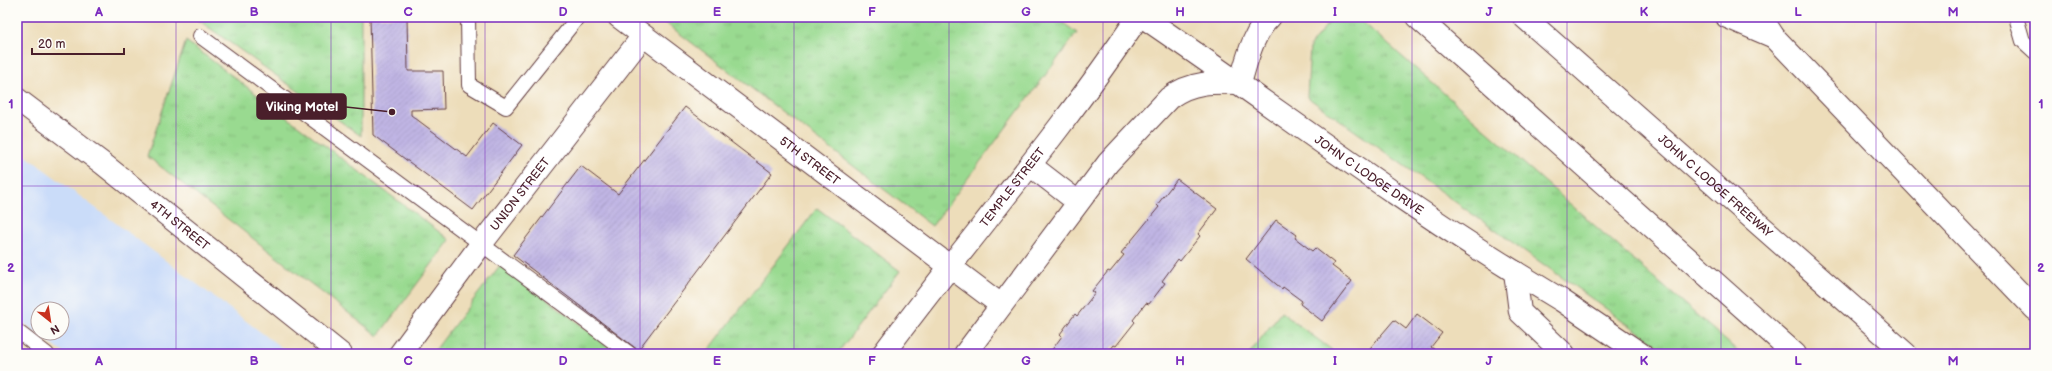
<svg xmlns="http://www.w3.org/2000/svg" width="2052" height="371" viewBox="0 0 2052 371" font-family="'Balsamiq Sans',sans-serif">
<defs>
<pattern id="grass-tufts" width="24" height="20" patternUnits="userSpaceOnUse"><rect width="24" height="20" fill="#99da90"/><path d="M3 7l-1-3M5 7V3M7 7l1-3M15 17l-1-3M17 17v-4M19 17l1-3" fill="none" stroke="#85bb7c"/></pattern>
<pattern id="building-hatch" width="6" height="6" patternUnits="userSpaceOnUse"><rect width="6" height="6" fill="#c0b5e4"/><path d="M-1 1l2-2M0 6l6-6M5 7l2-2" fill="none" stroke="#a69bc4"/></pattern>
</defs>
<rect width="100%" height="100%" fill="#fdfcf7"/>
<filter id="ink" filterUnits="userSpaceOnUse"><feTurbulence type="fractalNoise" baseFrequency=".025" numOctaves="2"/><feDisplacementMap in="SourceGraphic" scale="8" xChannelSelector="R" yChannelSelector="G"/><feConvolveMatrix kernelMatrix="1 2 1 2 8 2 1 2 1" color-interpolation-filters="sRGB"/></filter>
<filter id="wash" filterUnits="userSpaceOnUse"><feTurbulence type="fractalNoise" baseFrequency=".012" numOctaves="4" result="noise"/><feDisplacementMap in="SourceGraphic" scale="16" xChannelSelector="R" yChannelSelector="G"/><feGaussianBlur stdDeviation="0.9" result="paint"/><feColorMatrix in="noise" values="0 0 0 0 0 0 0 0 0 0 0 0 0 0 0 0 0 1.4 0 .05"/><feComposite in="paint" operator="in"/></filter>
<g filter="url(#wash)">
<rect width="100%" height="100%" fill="#edddba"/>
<path fill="#cadcf9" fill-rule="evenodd" d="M17 149 290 354H65L17 318ZM38 309H62V333H38Z"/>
<path fill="url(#grass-tufts)" stroke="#727c5e" d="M194 17H361V136Z
M658 17H1055L1077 33 932 226Z
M1333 17H1357L1741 354H1670L1307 97 1310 46Z
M186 41 450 240 378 336 147 156Z
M817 208 900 271 837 354H706Z
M501 264 619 354H432Z
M1281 312 1332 350 1329 354H1249Z"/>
<g id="blocks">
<path fill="url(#building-hatch)" d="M370 17H407L408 71H443L444 109 411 110V115L467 157 493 123 522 145 473 210 373 135Z
M685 107 772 173 638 350 513 255 581 166 618 194Z
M1177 179 1217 209 1198 234 1200 236 1180 261 1178 259 1162 281 1165 283 1149 304 1146 303 1133 320 1135 322 1116 346 1114 345 1107 354H1049L1062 336 1060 334 1075 314 1077 316 1095 293 1092 291 1108 271 1110 272 1124 255 1121 253 1159 207 1157 205Z
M1276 220 1297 235 1295 238 1312 251 1315 248 1334 263 1332 266 1352 281 1322 321 1300 304 1302 301 1283 287 1282 289 1246 259Z
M1417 314 1442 333 1431 347 1435 350 1431 354H1365L1394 320 1406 329Z"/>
</g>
</g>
<g filter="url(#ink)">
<use href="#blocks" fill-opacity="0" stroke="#623c40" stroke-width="1"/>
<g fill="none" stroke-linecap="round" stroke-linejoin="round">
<g stroke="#623c40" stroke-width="16">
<path id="service" d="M468 17 469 85 506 107 578 17
M2016 17 2023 41 2035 52
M200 36 630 354
M17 331 47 354"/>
</g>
<g stroke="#623c40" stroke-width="24">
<g id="minor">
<path id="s1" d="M619 17 1001 305"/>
<path id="s2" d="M17 99 102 163 341 354"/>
<path id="s3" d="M400 354 482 243 643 36"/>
</g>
</g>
<g stroke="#623c40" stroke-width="24">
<g id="tertiary">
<path d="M1030 165 1078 202"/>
<path id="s4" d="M883 354C967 241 1060 134 1138 17"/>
<path d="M965 354 1108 163 1169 98C1191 81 1214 82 1240 83"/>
</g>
</g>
<g stroke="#623c40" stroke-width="24">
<path id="secondary" d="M1515 272 1520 312 1564 354"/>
</g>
<g stroke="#623c40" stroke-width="24">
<g id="primary">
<path id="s5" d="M1143 17C1267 101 1387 193 1515 272"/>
<path d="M1727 17 1774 37"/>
<path d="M1240 83C1247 61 1252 34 1270 17"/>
</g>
</g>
<g stroke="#623c40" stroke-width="24">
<g id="motorway">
<path d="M1417 17 1795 354"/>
<path id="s6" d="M1524 17 1906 354"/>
<path d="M1761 17 1774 37 2035 309"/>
<path d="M1515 272 1561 300 1641 354"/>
</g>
</g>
<use href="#service" stroke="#fff" stroke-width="14"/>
<use href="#minor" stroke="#fff" stroke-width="22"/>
<use href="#tertiary" stroke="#fff" stroke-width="22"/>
<use href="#secondary" stroke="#fff" stroke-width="22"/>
<use href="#primary" stroke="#fff" stroke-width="22"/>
<use href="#motorway" stroke="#fff" stroke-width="22"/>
</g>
</g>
<path fill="none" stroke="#7b2cbf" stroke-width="1" stroke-opacity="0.55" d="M176 17V354M331 17V354M485 17V354M640 17V354M794 17V354M949 17V354M1103 17V354M1258 17V354M1412 17V354M1567 17V354M1721 17V354M1876 17V354M17 186H2035"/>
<g text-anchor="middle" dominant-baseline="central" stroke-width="3.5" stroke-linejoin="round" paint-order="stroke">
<g font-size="12" fill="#4a1f2b" stroke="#fdfcf7">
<text stroke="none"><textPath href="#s1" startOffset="239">5TH STREET</textPath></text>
<text stroke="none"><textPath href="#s5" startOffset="276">JOHN C LODGE DRIVE</textPath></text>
<text stroke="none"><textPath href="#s6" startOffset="255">JOHN C LODGE FREEWAY</textPath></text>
<text stroke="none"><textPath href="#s4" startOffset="211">TEMPLE STREET</textPath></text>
<text stroke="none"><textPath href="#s3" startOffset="200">UNION STREET</textPath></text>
<text stroke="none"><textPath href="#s2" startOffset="206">4TH STREET</textPath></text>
</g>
</g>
<path fill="none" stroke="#4a1f2b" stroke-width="1.5" d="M392 112L346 107"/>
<circle fill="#4a1f2b" stroke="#fdfcf7" stroke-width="1.5" cx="392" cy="112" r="4"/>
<rect fill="#4a1f2b" stroke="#4a1f2b" stroke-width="1.5" x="257" y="94" width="89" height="25" rx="4"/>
<g font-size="13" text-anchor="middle" font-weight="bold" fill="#fff">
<text x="302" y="111">Viking Motel</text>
</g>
<rect width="2052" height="371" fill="none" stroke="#fdfcf7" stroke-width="44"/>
<g transform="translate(50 321) rotate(150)"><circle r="19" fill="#fdfcf7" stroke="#b5a4a5"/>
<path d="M0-3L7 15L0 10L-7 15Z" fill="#c8321e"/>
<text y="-6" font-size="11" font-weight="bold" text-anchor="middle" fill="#4a1f2b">N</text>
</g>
<path d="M32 48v6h92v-6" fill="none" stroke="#4a1f2b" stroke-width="2"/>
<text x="38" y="48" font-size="12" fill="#4a1f2b" stroke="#fdfcf7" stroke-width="3" paint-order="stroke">20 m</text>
<rect x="22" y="22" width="2008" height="327" fill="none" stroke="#7b2cbf" stroke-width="1.5"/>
<g font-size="13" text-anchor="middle" font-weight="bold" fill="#7b2cbf">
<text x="99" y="16">A</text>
<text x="254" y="16">B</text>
<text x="408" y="16">C</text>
<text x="563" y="16">D</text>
<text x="717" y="16">E</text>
<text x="872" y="16">F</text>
<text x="1026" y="16">G</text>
<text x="1180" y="16">H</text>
<text x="1335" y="16">I</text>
<text x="1489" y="16">J</text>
<text x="1644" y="16">K</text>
<text x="1798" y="16">L</text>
<text x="1953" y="16">M</text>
<text x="11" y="108">1</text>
<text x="2041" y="108">1</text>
<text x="11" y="272">2</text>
<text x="2041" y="272">2</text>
<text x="99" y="365">A</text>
<text x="254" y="365">B</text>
<text x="408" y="365">C</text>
<text x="563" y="365">D</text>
<text x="717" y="365">E</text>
<text x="872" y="365">F</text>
<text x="1026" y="365">G</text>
<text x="1180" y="365">H</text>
<text x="1335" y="365">I</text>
<text x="1489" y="365">J</text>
<text x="1644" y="365">K</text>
<text x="1798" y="365">L</text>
<text x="1953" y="365">M</text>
</g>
</svg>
